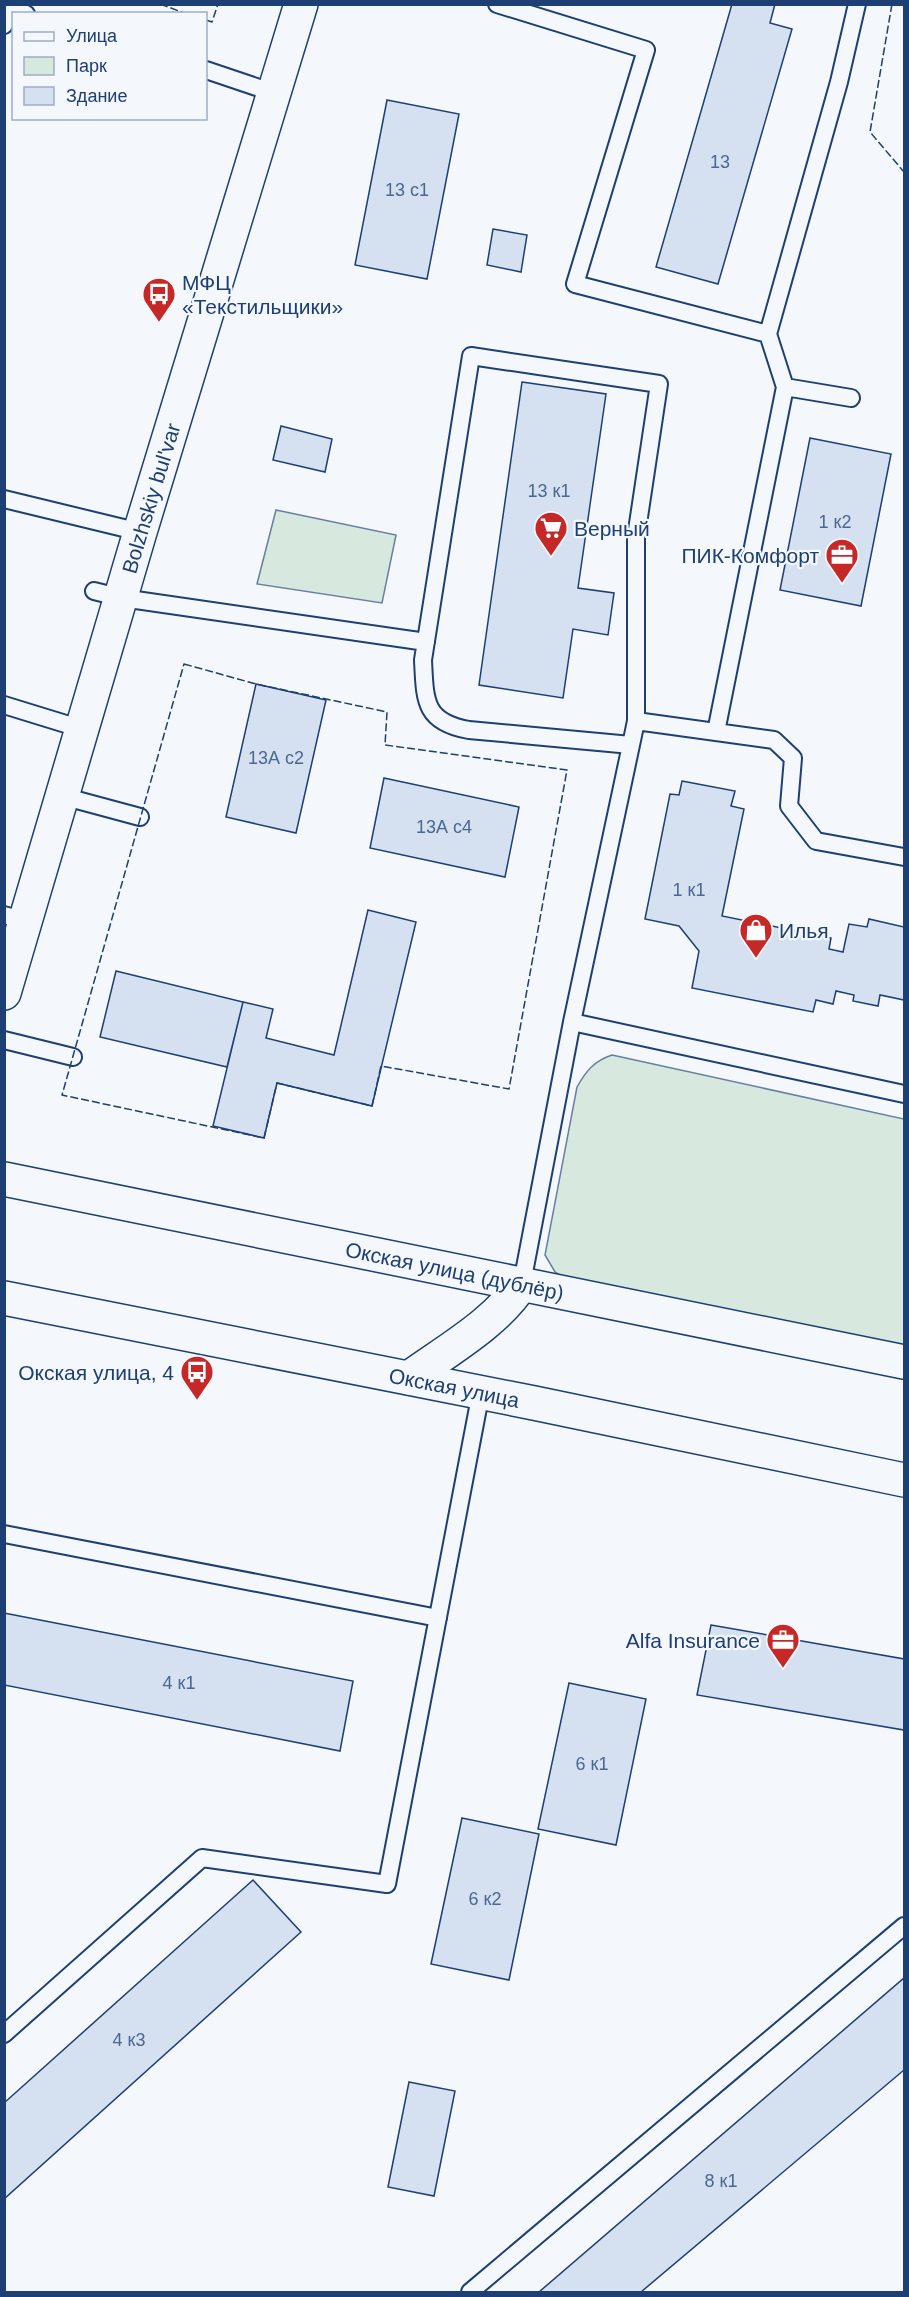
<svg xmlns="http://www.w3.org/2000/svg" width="909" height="2297" viewBox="0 0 909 2297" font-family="Arial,sans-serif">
<rect width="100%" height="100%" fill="#f4f7fb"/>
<path fill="#d7e8df" stroke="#687fa3" stroke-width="1.5" d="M276 510 396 535 382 603 257 584Z
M612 1055 904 1119V1348L572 1283 555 1272 545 1255 577 1087C586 1071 594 1061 612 1055Z"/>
<path fill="#d5e0f0" stroke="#1d3f73" stroke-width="1.5" d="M732 4H775L770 23 792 29 718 284 656 267Z
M387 100 459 114 427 279 355 265Z
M493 229 527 235 521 272 487 265Z
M522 382 606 394 578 588 614 593 608 635 573 629 563 698 479 685Z
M281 426 332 439 325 472 273 460Z
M810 438 891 454 861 606 780 590Z
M256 684 326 700 296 833 226 817Z
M384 778 519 807 505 877 370 848Z
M682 781 735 791 731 806 744 809 722 916 831 938 829 949 843 952 849 924 867 927 869 919 904 927V1000L880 995 878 1006 853 1001 854 995 836 991 833 1004 816 1000 813 1012 692 988 699 951 679 926 645 919 670 794 679 795Z
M368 910 416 922 372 1106 277 1083 264 1138 213 1126 243 1002 273 1009 266 1038 334 1055Z
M116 971 243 1002 227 1067 100 1037Z
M4 1613 353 1681 340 1751 4 1685Z
M711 1625 904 1659V1730L697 1695Z
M569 1683 646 1699 616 1845 538 1829Z
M462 1818 539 1834 509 1980 431 1964Z
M253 1880 301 1932 4 2199V2103Z
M904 1978V2070L641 2292H539Z
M409 2082 455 2091 434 2196 388 2187Z"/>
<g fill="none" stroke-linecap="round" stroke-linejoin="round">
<g stroke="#1d3f73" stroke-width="20">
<path id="service" d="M497 4 646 50 575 284 768 334 839 82 857 4
M10 8 26 14
M4 25 11 4
M206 70 274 93
M768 334 785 387 851 398
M4 499 140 532
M94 591 122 598 426 642
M4 705 82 729
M636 721 774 740 793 758 789 806 816 841 904 857
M716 732 785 387
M62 796 140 817
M4 915 25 921
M572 1022 904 1094
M4 1040 73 1057
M522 1283 572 1022 631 745 636 721V537L659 384 471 356 423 660C425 701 424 722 469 730L631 745
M4 1534 438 1618
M4 2034 202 1858 387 1884 481 1392
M470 2292 904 1926"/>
</g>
<g stroke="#1d3f73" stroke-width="36">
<g id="minor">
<path id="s1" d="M4 1179 904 1362"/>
<path d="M409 1378C446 1351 497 1323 522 1283"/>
</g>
</g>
<g stroke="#1d3f73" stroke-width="36">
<g id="tertiary">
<path id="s2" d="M4 993 140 532 301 4"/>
</g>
</g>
<g stroke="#1d3f73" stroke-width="36">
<g id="secondary">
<path id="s3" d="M4 1298 534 1403 904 1480"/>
</g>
</g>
<use href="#service" stroke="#f4f7fb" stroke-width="16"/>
<use href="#minor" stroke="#f4f7fb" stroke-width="33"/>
<use href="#tertiary" stroke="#f4f7fb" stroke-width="33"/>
<use href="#secondary" stroke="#f4f7fb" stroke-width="33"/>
<path stroke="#1d3f73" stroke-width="1.5" stroke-dasharray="8 3" stroke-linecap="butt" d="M160 4 187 14
M892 4 870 132 904 172
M206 20 212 22 218 4
M184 664 256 684 387 712 385 745 567 770 509 1089 381 1066 372 1106 277 1083 264 1138 62 1095Z"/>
</g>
<defs>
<g id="bus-pin" transform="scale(1.725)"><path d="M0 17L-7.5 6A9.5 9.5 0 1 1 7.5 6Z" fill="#c62828" stroke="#f4f7fb"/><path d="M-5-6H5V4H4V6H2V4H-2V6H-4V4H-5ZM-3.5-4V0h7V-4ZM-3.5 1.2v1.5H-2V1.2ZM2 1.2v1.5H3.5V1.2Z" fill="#fff"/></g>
<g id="supermarket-pin" transform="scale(1.725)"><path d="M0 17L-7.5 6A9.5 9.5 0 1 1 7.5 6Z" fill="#c62828" stroke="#f4f7fb"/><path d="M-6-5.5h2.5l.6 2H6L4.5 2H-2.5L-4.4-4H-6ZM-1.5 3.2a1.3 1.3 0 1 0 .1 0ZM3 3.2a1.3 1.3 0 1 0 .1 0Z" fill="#fff"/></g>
<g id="office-pin" transform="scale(1.725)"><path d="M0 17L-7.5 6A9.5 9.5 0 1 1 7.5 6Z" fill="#c62828" stroke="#f4f7fb"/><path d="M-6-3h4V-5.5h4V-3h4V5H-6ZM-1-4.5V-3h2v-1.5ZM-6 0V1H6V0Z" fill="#fff"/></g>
<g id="shop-pin" transform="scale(1.725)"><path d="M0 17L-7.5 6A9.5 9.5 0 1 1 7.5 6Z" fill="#c62828" stroke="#f4f7fb"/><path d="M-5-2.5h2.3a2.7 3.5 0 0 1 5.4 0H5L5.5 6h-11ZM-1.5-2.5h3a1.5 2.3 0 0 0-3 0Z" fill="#fff"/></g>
</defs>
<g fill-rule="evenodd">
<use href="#bus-pin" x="159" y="294"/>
<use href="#supermarket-pin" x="551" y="528"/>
<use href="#office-pin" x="842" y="555"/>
<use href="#shop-pin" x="756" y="930"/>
<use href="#bus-pin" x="197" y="1372"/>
<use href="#office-pin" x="783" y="1640"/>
</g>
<g text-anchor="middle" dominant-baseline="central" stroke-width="4.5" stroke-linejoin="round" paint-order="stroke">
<g font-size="18" fill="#4b6792">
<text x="720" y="162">13</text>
<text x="407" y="190">13 с1</text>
<text x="549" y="491">13 к1</text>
<text x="835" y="522">1 к2</text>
<text x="276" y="758">13А с2</text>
<text x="444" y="827">13А с4</text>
<text x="689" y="890">1 к1</text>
<text x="179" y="1683">4 к1</text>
<text x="592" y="1764">6 к1</text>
<text x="485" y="1899">6 к2</text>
<text x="129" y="2040">4 к3</text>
<text x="721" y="2181">8 к1</text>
</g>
<g font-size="21" fill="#1d3f73" stroke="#f4f7fb" text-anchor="start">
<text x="182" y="282">МФЦ<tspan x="182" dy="24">«Текстильщики»</tspan></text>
<text x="574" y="528">Верный</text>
<text x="819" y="555" text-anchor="end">ПИК-Комфорт</text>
<text x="779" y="930">Илья</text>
<text x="174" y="1372" text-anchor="end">Окская улица, 4</text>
<text x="760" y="1640" text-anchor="end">Alfa Insurance</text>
</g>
<g font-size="21" fill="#1d3f73" stroke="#f4f7fb">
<text stroke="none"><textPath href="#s2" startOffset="516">Bolzhskiy bul'var</textPath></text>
<text stroke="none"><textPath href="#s1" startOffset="460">Окская улица (дублёр)</textPath></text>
<text stroke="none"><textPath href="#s3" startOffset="459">Окская улица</textPath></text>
</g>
</g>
<rect width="909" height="2297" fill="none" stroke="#1d3f73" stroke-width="12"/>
<rect x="12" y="12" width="195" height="108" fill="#f4f7fb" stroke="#9eadc5" stroke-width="1.5"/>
<rect x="24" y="32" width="30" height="9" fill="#f4f7fb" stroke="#9eadc5" stroke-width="1.5"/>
<text x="66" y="42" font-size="18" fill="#1d3f73">Улица</text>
<rect x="24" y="57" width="30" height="18" fill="#d7e8df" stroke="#9eadc5" stroke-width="1.5"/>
<text x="66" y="72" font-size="18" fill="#1d3f73">Парк</text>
<rect x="24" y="87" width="30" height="18" fill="#d5e0f0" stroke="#9eadc5" stroke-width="1.5"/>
<text x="66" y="102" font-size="18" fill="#1d3f73">Здание</text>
</svg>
